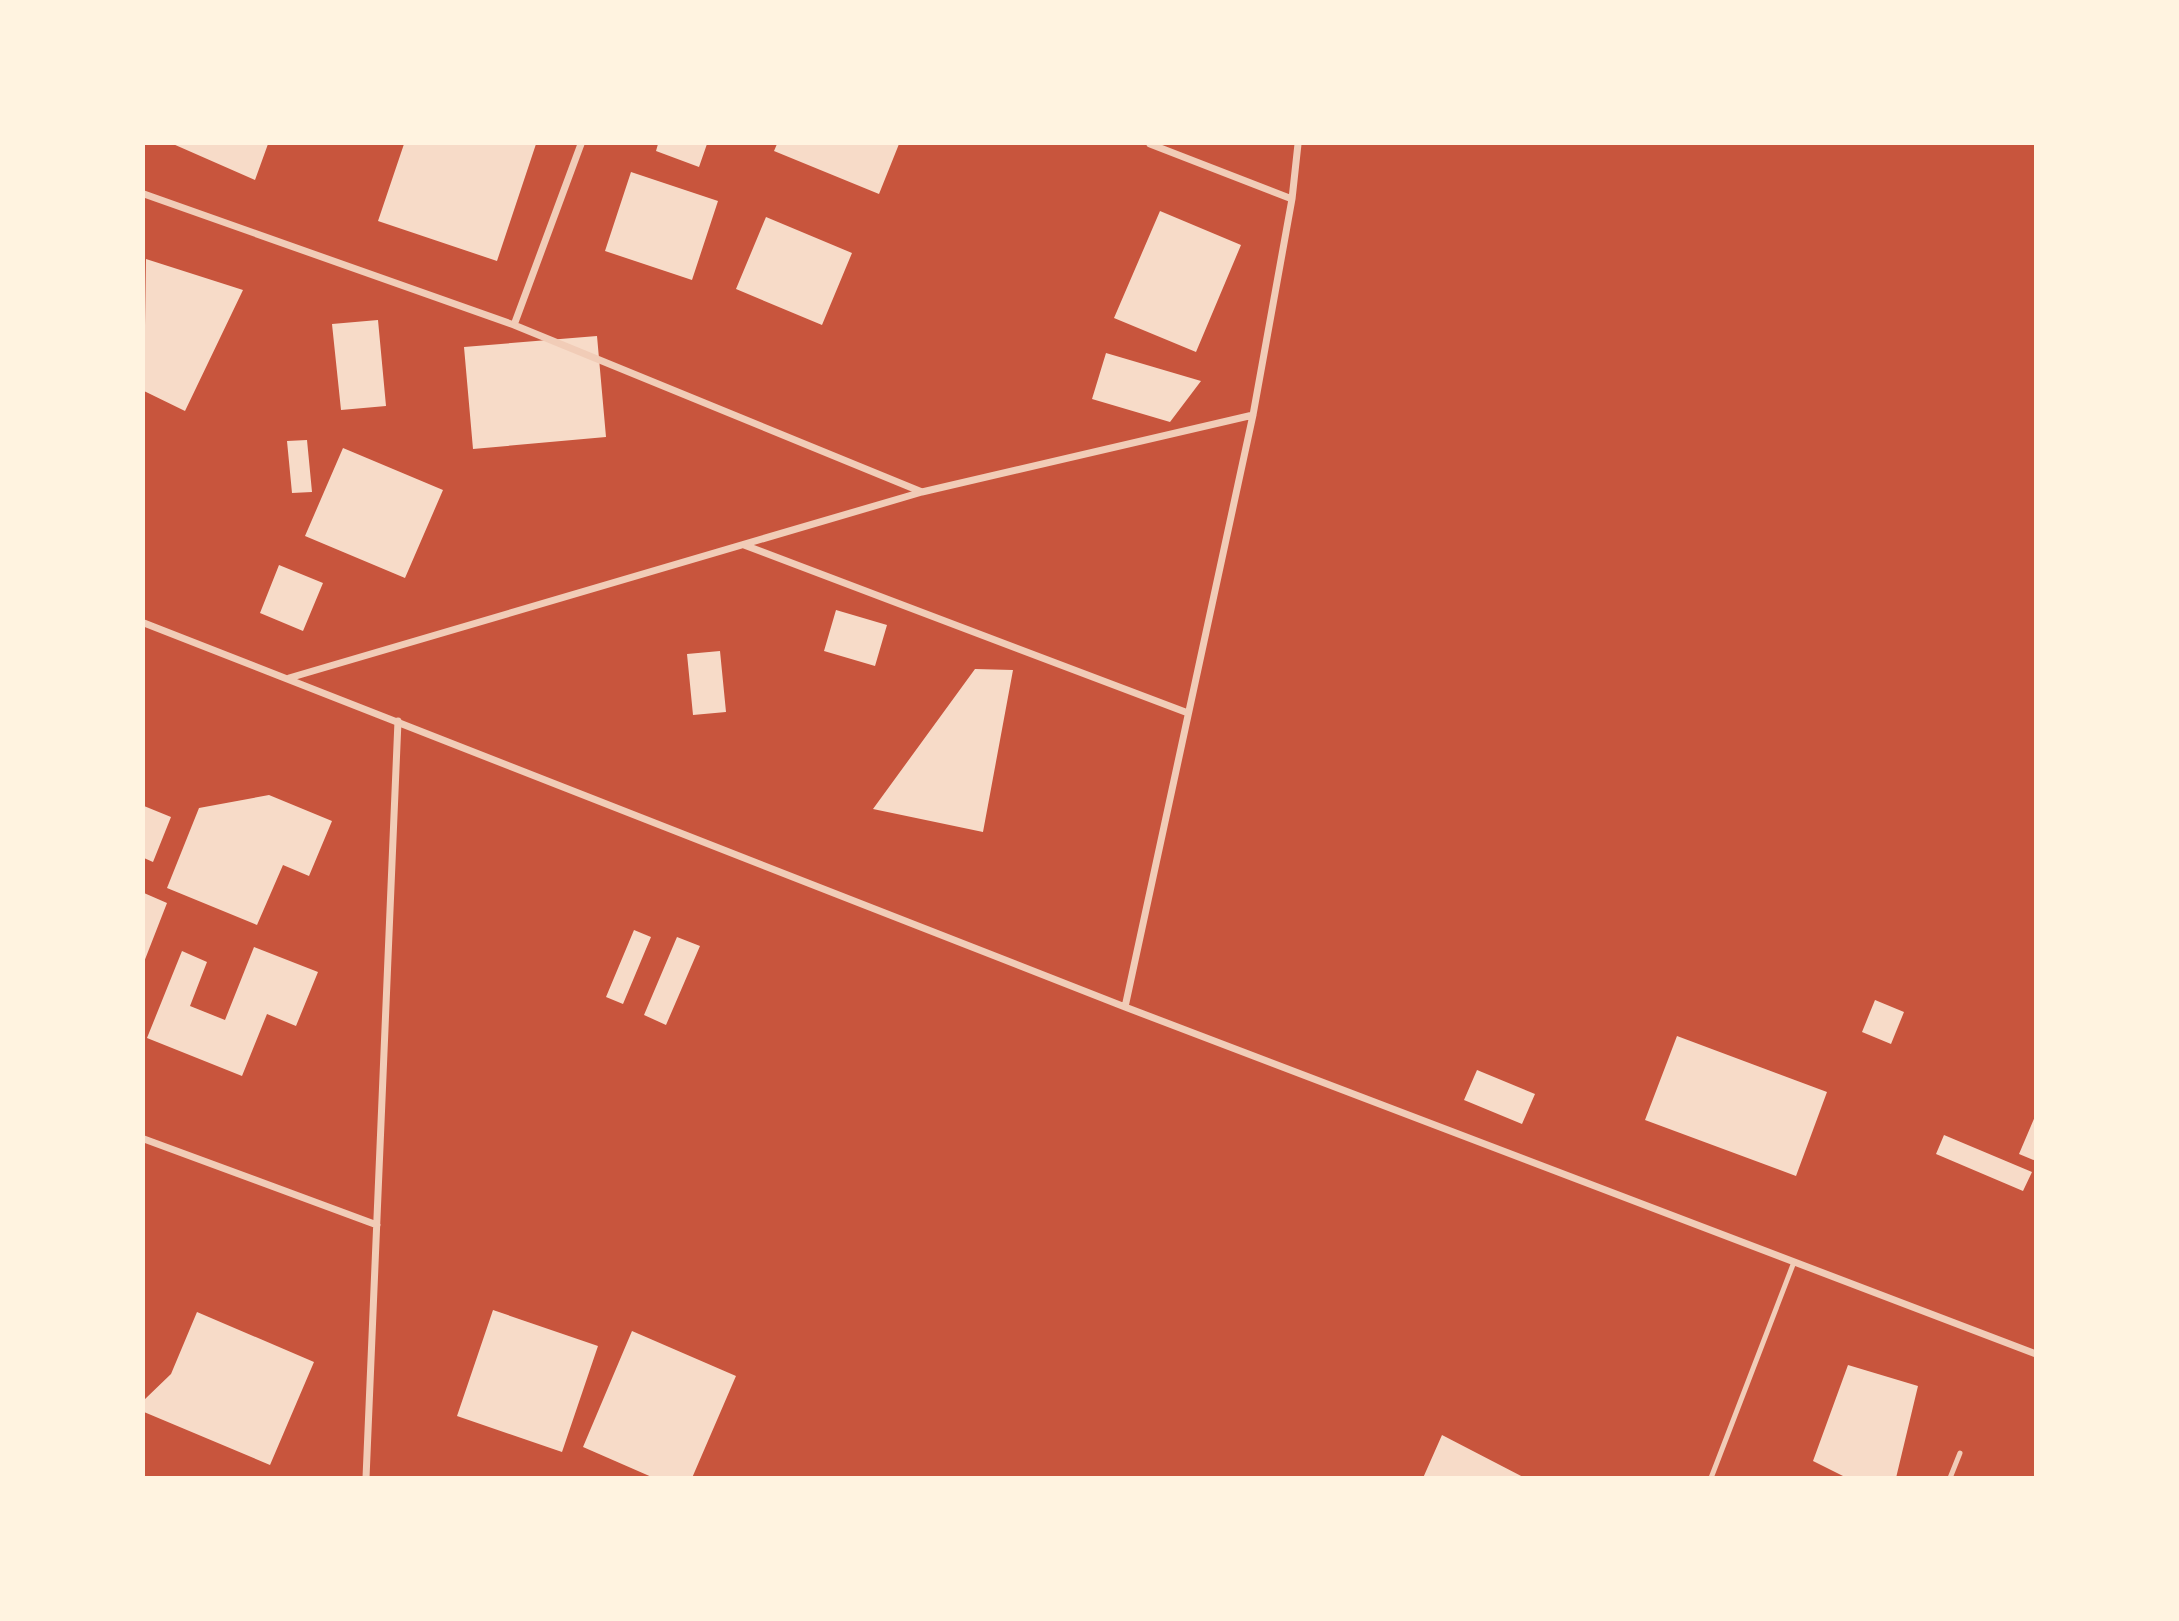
<svg xmlns="http://www.w3.org/2000/svg" width="2179" height="1621" viewBox="0 0 2179 1621" font-family="Ubuntu,sans-serif">
<rect width="100%" height="100%" fill="#c8553d"/>
<path fill="#f7dbc8" d="M173 144H268L255 180Z
M404 144H536L497 261 378 221Z
M658 144H707L699 167 656 151Z
M777 144H899L879 194 774 151Z
M631 172 718 201 692 280 605 251Z
M1160 211 1241 245 1196 352 1114 318Z
M766 217 852 253 822 325 736 289Z
M146 259 243 290 185 411 144 391Z
M378 320 386 406 341 410 332 324Z
M597 336 606 437 473 449 464 347Z
M1106 353 1201 381 1170 422 1092 399Z
M307 440 312 492 292 493 287 441Z
M343 448 443 490 405 578 305 536Z
M279 565 323 583 303 631 260 613Z
M836 610 887 625 875 666 824 651Z
M720 651 726 712 693 715 687 654Z
M975 669 1013 670 983 832 873 809Z
M269 795 332 821 309 876 283 865 257 925 167 888 199 808Z
M144 806 171 817 153 862 144 858Z
M144 893 167 903 144 962Z
M634 930 651 937 623 1004 606 997Z
M677 937 700 946 666 1025 644 1015Z
M254 947 318 972 296 1026 267 1014 242 1076 147 1038 182 951 207 962 190 1006 225 1020Z
M1875 1000 1904 1012 1891 1044 1862 1032Z
M1677 1036 1827 1092 1796 1176 1645 1120Z
M1477 1070 1535 1094 1522 1124 1464 1100Z
M2036 1114V1161L2019 1154Z
M1944 1135 2032 1172 2023 1191 1936 1154Z
M493 1310 598 1346 562 1452 457 1416Z
M197 1312 314 1362 270 1465 144 1412V1400L171 1374Z
M632 1331 736 1376 692 1478H654L583 1447Z
M1848 1365 1918 1386 1896 1478H1847L1813 1461Z
M1442 1435 1525 1478H1423Z"/>
<g fill="none" stroke-linecap="round" stroke-linejoin="round">
<path stroke="#f1ccb7" stroke-width="5" d="M1711 1478 1794 1262
M1950 1478 1960 1453"/>
<path stroke="#f1ccb7" stroke-width="7" d="M1150 144 1292 199
M144 194 514 325 922 492
M514 325 581 144
M744 545 1188 713
M144 623 1125 1007 2036 1354
M289 678 922 492 1253 415
M1125 1007 1253 415 1292 199 1298 144
M144 1139 377 1225
M366 1478 398 721"/>
</g>
<rect width="2179" height="1621" fill="none" stroke="#fff3e0" stroke-width="290"/>
</svg>
